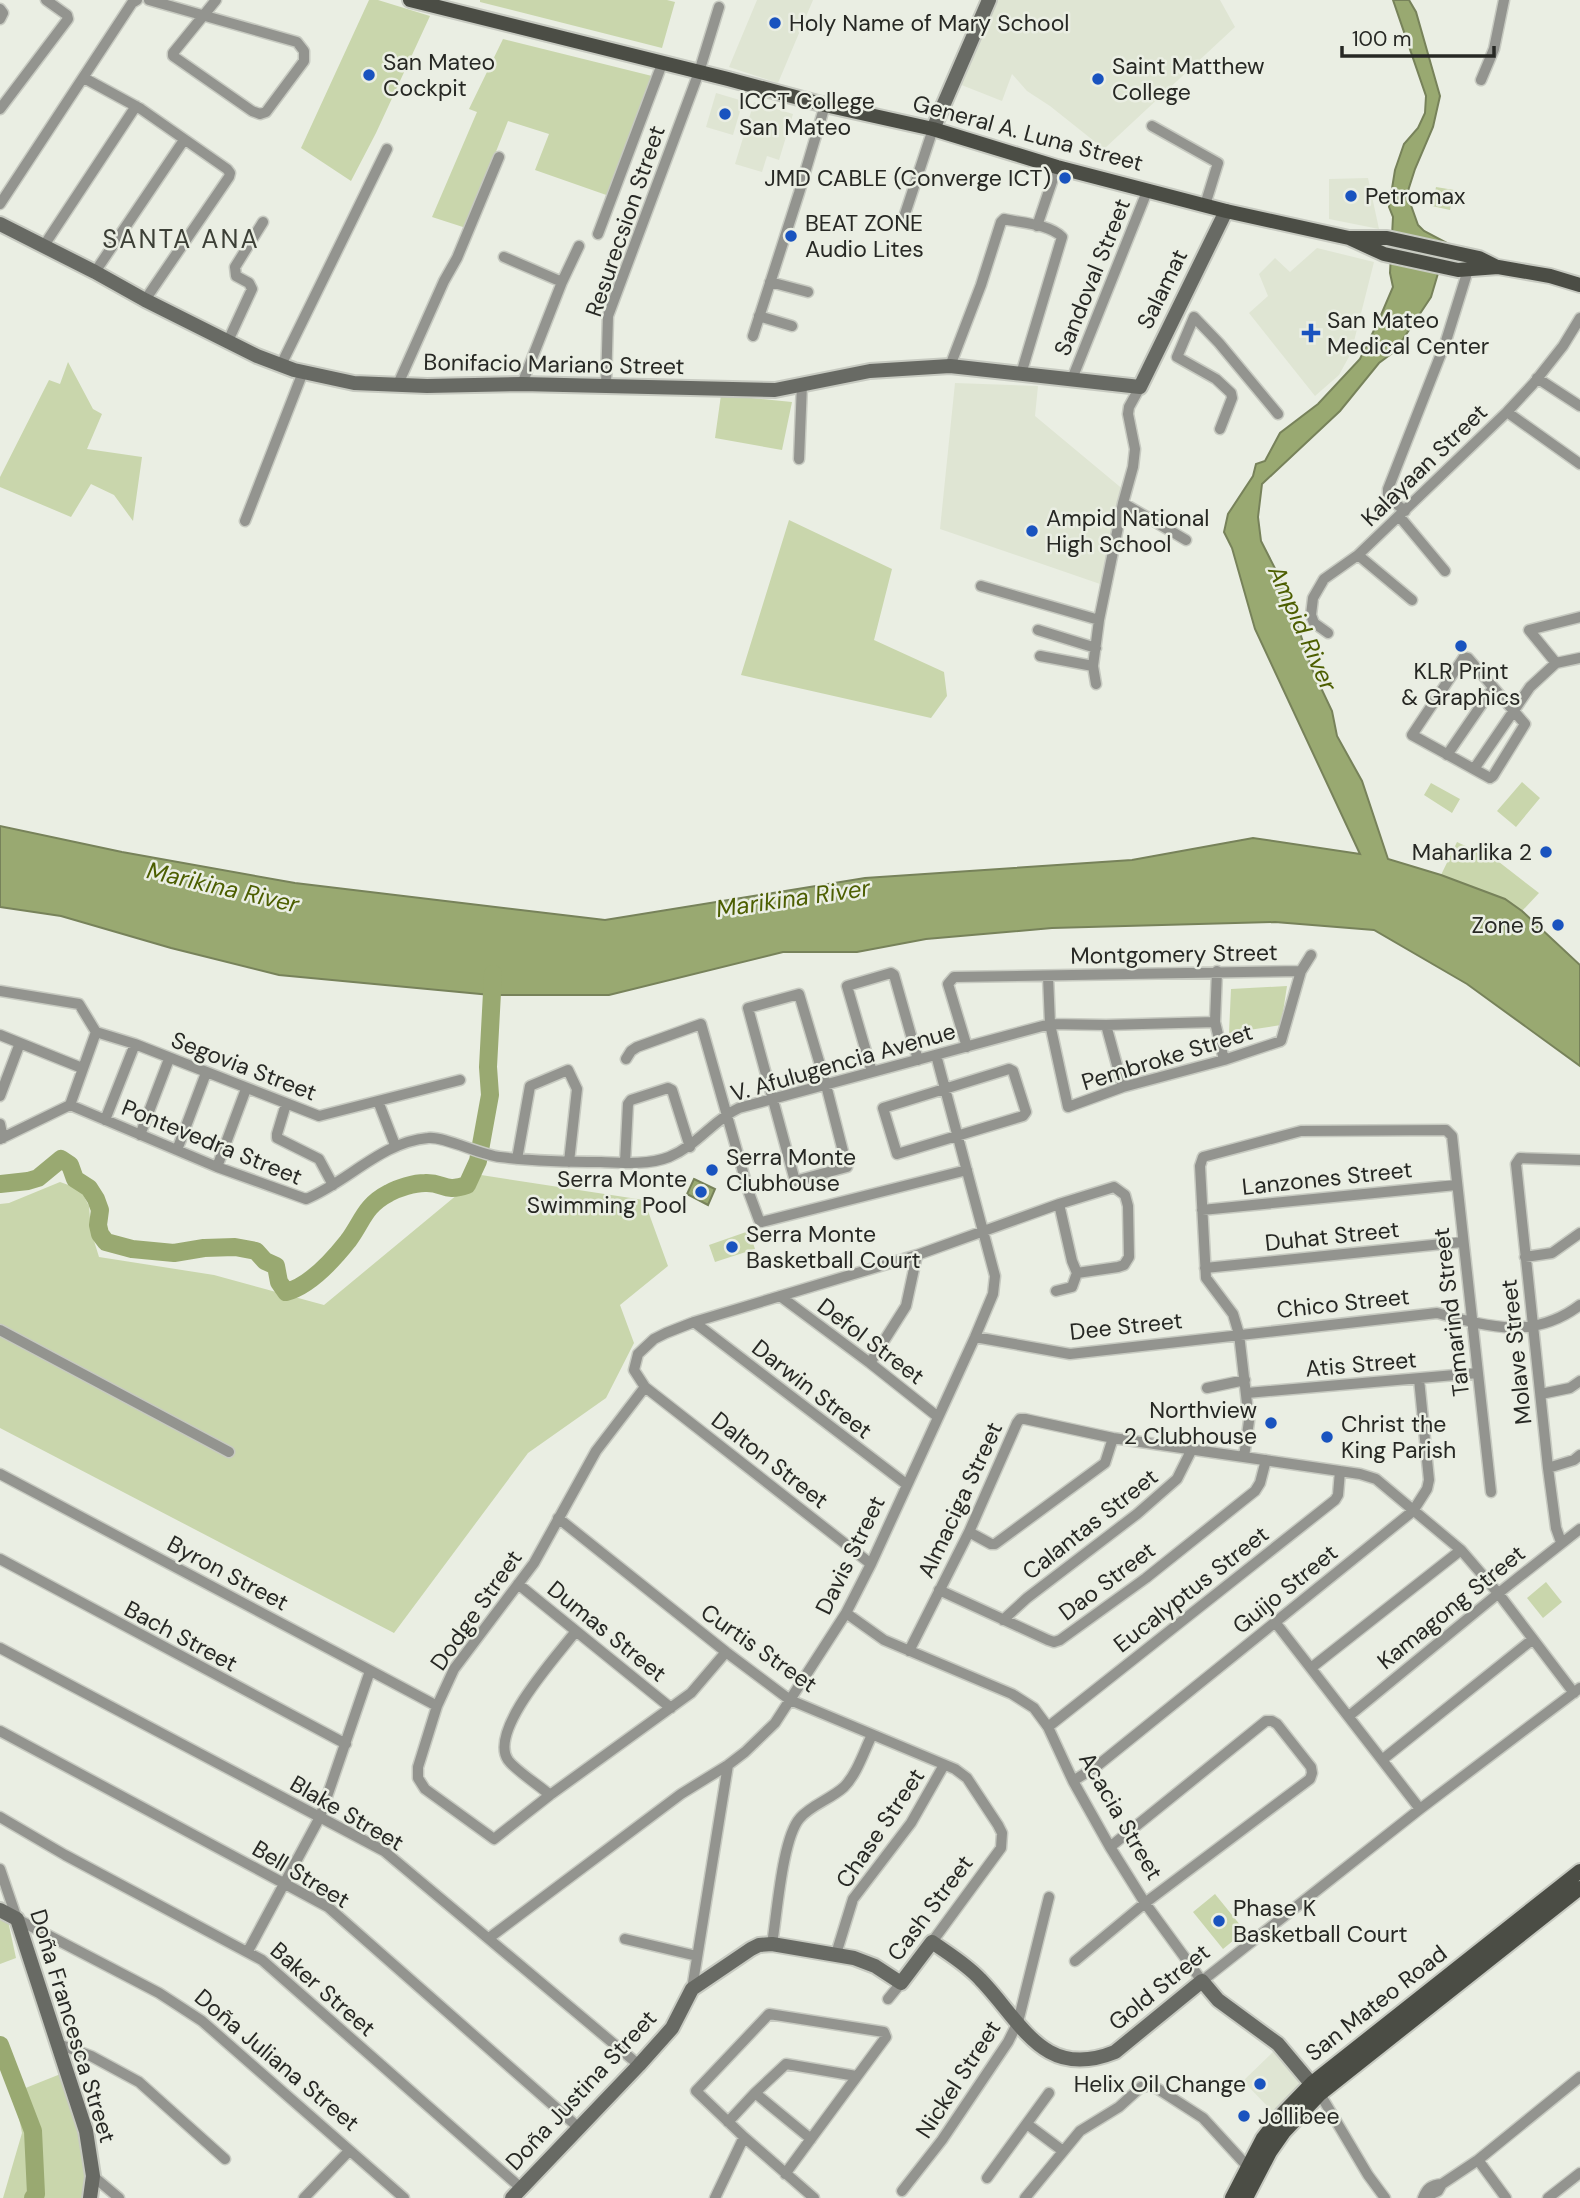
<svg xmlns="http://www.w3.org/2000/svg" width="1580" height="2198" viewBox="0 0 1580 2198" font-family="'DM Sans',sans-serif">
<rect width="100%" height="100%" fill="#eaeee3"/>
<path fill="#dfe5d3" d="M757 0H813L778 83 729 67Z
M997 0H1220L1235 27 1104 149 1050 106 1027 91 1012 74 1002 101 959 84Z
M716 93 743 101 733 135 706 127Z
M754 102 793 114 779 160 767 156 762 172 735 164Z
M1368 178 1379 229 1329 219V179Z
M1317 248 1374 262 1351 353 1339 375 1315 396 1249 313 1268 296 1259 274 1275 258 1290 272Z
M955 383 1038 386 1035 416 1125 491 1103 585 940 529Z
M1276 2049 1300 2078 1298 2088 1274 2113 1243 2081Z"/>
<path fill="#c9d6ac" d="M369 0H378L430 16 376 133 351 181 301 148Z
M480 0H667L675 2 662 48 480 2Z
M503 39 652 76 612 197 535 170 549 134 508 121 466 228 432 217 477 112 469 109Z
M1436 187 1454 190 1450 210 1432 206Z
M68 362 93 409 102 414 87 449 142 457 133 521 114 495 91 484 71 517 0 487V477L49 380 60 384Z
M721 395 792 402 782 450 715 438Z
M789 520 892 569 874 640 944 672 947 696 931 718 741 675Z
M1522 782 1540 798 1516 827 1497 811Z
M1431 783 1460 799 1452 813 1424 795Z
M1457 842 1499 862 1539 893 1522 911 1505 899 1441 875Z
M1287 986 1281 1025 1229 1033 1231 989Z
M481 1175 644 1200 668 1266 620 1305 634 1343 606 1398 528 1453 394 1633 0 1428V1204L9 1203 60 1182 80 1189 89 1206 91 1231 99 1257 214 1275 324 1305Z
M749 1231 755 1249 715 1262 709 1245Z
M1546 1582 1562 1602 1543 1618 1527 1598Z
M1215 1894 1245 1931 1223 1949 1193 1912Z
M0 1917 8 1921 16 1958 0 1964Z
M63 2073 83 2133 89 2176 85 2198H3L22 2133 18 2113 23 2089Z"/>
<path fill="#99a971" stroke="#77825a" stroke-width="2" d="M1393 0H1409L1416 12 1440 96 1433 127 1415 169 1407 194 1418 225 1424 231 1447 243 1431 297 1395 351 1379 363 1340 411 1262 484 1258 517 1261 541 1285 588 1312 669 1332 711 1337 736 1362 781 1388 859 1441 875 1505 899 1522 911 1580 965V1066L1467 984 1374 930 1275 922 1052 928 926 939 857 952H783L609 995H491L279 975 171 948 61 916 0 907V826L122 852 295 883 605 920 865 878 1132 860 1253 838 1360 854 1255 629 1232 548 1224 532 1228 514 1253 476 1256 464 1265 461 1280 433 1318 404 1360 359 1378 322 1393 287 1390 273 1393 217 1389 207 1395 170 1404 144 1418 128 1425 113 1426 96Z
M694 1179 715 1189 708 1205 687 1194Z"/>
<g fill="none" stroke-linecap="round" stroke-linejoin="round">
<path stroke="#99a971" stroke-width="18" d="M0 1184 28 1181 38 1178 61 1159 70 1165 75 1179 89 1188 96 1199 100 1210 98 1225 100 1234 106 1242 132 1249 174 1253 204 1248 235 1247 256 1251 265 1261 276 1266 279 1282 286 1292C310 1286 333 1260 348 1241 363 1221 364 1206 389 1193 398 1188 414 1183 425 1183 444 1182 444 1193 467 1185L478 1161 490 1095 488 1067 493 974
M0 2045 33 2131 36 2194 33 2198"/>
<g stroke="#c7cac1" stroke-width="13">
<path id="street" d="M149 0 297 42 304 51V61L266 112 260 114 252 111 173 56V53L216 0
M0 9 3 13 0 19
M84 78 141 109 227 169 230 173 229 177 145 300
M1481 80 1494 49 1504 0
M0 109 68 19 67 15 46 0
M1152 126 1218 163 1205 205
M0 204 132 3 137 0
M905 214 933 129
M1037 226 1057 167
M598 234 662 64
M43 247 136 106
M504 257 562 282
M95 272 184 140
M770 282 808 292
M759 316 792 326
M753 336 799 193 825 105
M228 341 252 289 249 283 236 276 235 267 263 222
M281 365 387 149
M950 366 981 285 1001 222 1004 219C1022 223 1049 224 1062 237L1021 374
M1537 378 1580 406
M1072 379 1148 189
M398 384 444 281 457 258 499 157
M522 384 562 282 579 246
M606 386 608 316 699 72 719 7
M1507 412 1580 464
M1220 429 1232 398 1231 393 1216 379 1177 357 1194 317 1219 343 1278 414
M799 459 802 384
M1123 503 1186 540
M1405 511 1388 497V489L1446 341 1468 270
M1399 516 1445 571
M245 521 303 372
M1358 555 1412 600
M981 586 1099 620
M1038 630 1096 648
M1328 633 1314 623 1311 615 1313 598 1324 579 1358 555 1507 412 1533 384 1563 346 1580 318
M1040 656 1093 666
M1464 657 1468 658 1525 724 1493 776 1490 778 1412 735Z
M1556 663 1529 630 1580 617
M1556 663 1580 658
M1096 684 1093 666 1099 620 1123 503 1133 467 1135 449 1128 414 1129 407 1140 387
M1447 755 1493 688
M1474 769 1530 687 1556 663
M1217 971 1215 1022 1224 1060
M1048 976 1050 1024 1068 1107 1123 1087 1224 1060 1281 1041 1301 971 1311 955
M0 991 79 1004 96 1032
M799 994 826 1085 847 1167 795 1181 748 1008Z
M1106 1025 1123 1087
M96 1032 135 1044 319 1116 460 1080
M0 1035 82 1068
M967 1047 948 984 954 977 1301 971
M626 1059 631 1051 637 1047 701 1024 749 1193 759 1220 762 1222 967 1170
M1009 1069 1013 1071 1026 1112 1023 1116 897 1154 883 1108Z
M872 1072 847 986 891 973 894 975 918 1060
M0 1096 20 1043
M378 1101 395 1145
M286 1104 277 1134V1138L319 1159 333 1185
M70 1105 217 1167 306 1199C348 1182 381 1142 428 1138 444 1136 480 1155 500 1157 533 1161 567 1162 601 1162 622 1163 649 1165 669 1157 698 1145 713 1120 739 1108L1050 1024 1106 1025 1215 1022
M70 1105 96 1032
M105 1120 135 1044
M0 1124 3 1138
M140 1135 169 1059
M0 1139 70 1105
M177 1150 206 1073
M517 1159 530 1086 568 1070 577 1089 569 1162
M625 1163 628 1104 631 1100 668 1088 672 1090 690 1147
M217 1167 246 1089
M1202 1210 1456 1185
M1525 1257 1552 1253 1580 1233
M1205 1268 1462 1242
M1056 1291 1072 1287 1077 1273 1072 1261 1059 1204
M780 1296 870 1363 938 1417
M694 1322 906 1484
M0 1330 229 1452
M975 1337 1070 1354 1437 1313C1489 1327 1534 1340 1580 1305
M870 1363 906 1306 917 1255
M645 1387 596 1451 534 1563 454 1669 437 1706 418 1767V1778L425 1789 494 1839 550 1795 691 1693 726 1652
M1207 1388 1245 1380
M1247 1393 1478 1373
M1541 1394 1570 1388 1580 1381
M1244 1457 1249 1421 1239 1334 1233 1314 1206 1278 1200 1166 1203 1157 1301 1131 1446 1130 1452 1136 1491 1492
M1548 1468 1574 1460 1580 1455
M0 1474 437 1706
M558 1518 726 1652 790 1700 955 1769 967 1778 998 1825 1002 1833 1001 1848 932 1942
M969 1532 991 1544H995L1105 1463 1113 1438
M1561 1542 1556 1528 1548 1468 1516 1164 1520 1158 1580 1160
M0 1559 346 1744
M871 1564 645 1387 634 1370 638 1354 654 1339 666 1333 694 1322 917 1255 1059 1204 1114 1187 1125 1195 1128 1206 1129 1257 1124 1265 1118 1267 1077 1273
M518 1584 671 1708
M939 1590 1048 1640 1054 1642 1060 1640 1146 1578 1255 1491 1260 1483 1266 1460
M846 1613 884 1640 1012 1694 1034 1708 1048 1727 1073 1781 1110 1847 1145 1903 1202 1981 1420 1809 1580 1688
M1003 1620 1027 1598 1137 1514 1177 1479 1191 1451
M1275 1622 1420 1809
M0 1648 384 1851 639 2065
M909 1651 969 1532 1017 1423 1020 1419H1025L1113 1438 1360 1474 1376 1479 1461 1550 1498 1593 1574 1693
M1311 1668 1461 1550
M1349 1716 1505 1588 1580 1529
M1048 1727 1335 1500 1338 1495 1340 1471
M0 1731 328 1907 579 2128
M1382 1760 1533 1639
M1073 1781 1097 1766 1413 1511 1427 1489 1429 1480 1419 1379
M550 1795C540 1786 515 1770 508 1760 488 1730 558 1655 576 1631
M0 1817 65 1855 262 1960 521 2188
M0 1869 17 1919 159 1993 202 2021 404 2198
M489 1938 681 1794 728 1765 745 1752 775 1723 846 1613 871 1564 975 1337 993 1294 995 1276 936 1055
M625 1939 697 1956
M772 1944C777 1915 782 1838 800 1818 811 1805 831 1799 844 1787 857 1774 864 1751 872 1735
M248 1951 320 1817 370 1671
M836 1954 853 1899 911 1823 944 1765
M1075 1961 1145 1903 1310 1779 1312 1773 1311 1767 1277 1724 1272 1721H1266L1110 1847
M692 1989 728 1765
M888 1999 901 1983
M58 2044 91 2056 139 2082 225 2159
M755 2093 811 2139
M1320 2094 1368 2175 1385 2198
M728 2122 755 2093 786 2064 856 2076
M1027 2124 1063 2151
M1478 2160 1506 2198
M785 2174 886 2037 884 2032 769 2014 696 2091 744 2137 814 2198
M93 2176 119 2198
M987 2178 1049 2093
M902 2191 942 2140 1008 2042 1018 2022 1049 1897
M304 2198 349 2151
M715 2198 744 2137
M1025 2198 1080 2131 1119 2107 1141 2087 1150 2086 1158 2089 1203 2118 1248 2167
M1423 2198 1438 2191 1442 2184 1478 2160 1580 2077
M1423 2198C1427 2188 1431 2185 1442 2184
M1548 2198 1580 2173"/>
</g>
<g stroke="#c7cac1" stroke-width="18">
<path id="secondary" d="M933 129 989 0
M0 224 95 272 145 300 257 356 294 370 354 383 427 386 522 384 775 390 870 371 950 366 1140 387 1226 211
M0 1910 17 1919 86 2131 93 2176 90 2198
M512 2198 639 2065 672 2028 692 1989 751 1949 759 1945 772 1944 854 1958 875 1966 901 1983 932 1942C949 1954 966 1964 980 1979 1022 2022 1043 2081 1115 2052L1202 1981 1218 2000 1278 2044 1319 2093"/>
</g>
<g stroke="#c7cac1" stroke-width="18">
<path id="primary" d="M410 0 728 79 825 105 933 129 1057 167 1226 211 1349 238 1384 254 1458 270 1498 267 1550 276 1580 285
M1350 238H1387L1479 258 1497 267
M1232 2198 1263 2138 1282 2114 1312 2083 1580 1871
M1246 2198 1270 2152 1284 2132 1320 2094 1580 1888"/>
</g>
<use href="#street" stroke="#93948f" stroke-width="10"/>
<use href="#secondary" stroke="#686a64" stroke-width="14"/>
<use href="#primary" stroke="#4b4d45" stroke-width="14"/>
</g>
<g fill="#1953bf" stroke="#eaeee3" stroke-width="2.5">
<circle cx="775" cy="23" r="7"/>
<circle cx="369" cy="75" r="7"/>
<circle cx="1098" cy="79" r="7"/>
<circle cx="725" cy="114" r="7"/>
<circle cx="1065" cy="178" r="7"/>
<circle cx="1351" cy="196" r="7"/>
<circle cx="791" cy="236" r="7"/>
<path d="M1307.5 322.5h7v7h7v7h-7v7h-7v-7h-7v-7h7z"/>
<circle cx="1032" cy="531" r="7"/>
<circle cx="1461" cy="646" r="7"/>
<circle cx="1546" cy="852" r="7"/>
<circle cx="1558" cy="925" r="7"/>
<circle cx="712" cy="1170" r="7"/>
<circle cx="701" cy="1192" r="7"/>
<circle cx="732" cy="1247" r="7"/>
<circle cx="1271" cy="1423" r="7"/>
<circle cx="1327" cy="1437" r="7"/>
<circle cx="1219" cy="1921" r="7"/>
<circle cx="1260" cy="2084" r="7"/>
<circle cx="1244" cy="2116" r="7"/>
</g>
<g text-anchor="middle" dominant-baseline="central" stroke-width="5" stroke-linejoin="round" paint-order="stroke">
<g font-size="23" fill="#272824" stroke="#eaeee3" text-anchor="start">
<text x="789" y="23">Holy Name of Mary School</text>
<text x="383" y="62">San Mateo<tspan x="383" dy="26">Cockpit</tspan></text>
<text x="1112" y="66">Saint Matthew<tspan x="1112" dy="26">College</tspan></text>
<text x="739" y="101">ICCT College<tspan x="739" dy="26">San Mateo</tspan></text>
<text x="1051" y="178" text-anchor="end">JMD CABLE (Converge ICT)</text>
<text x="1365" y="196">Petromax</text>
<text x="805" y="223">BEAT ZONE<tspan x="805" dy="26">Audio Lites</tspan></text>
<text x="1327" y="320">San Mateo<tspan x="1327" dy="26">Medical Center</tspan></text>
<text x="1046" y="518">Ampid National<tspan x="1046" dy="26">High School</tspan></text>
<text x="1461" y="671" text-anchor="middle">KLR Print<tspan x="1461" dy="26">&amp; Graphics</tspan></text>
<text x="1532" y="852" text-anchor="end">Maharlika 2</text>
<text x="1544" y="925" text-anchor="end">Zone 5</text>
<text x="726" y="1157">Serra Monte<tspan x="726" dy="26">Clubhouse</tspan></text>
<text x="687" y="1179" text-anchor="end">Serra Monte<tspan x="687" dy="26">Swimming Pool</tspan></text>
<text x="746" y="1234">Serra Monte<tspan x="746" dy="26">Basketball Court</tspan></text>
<text x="1257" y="1410" text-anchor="end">Northview<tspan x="1257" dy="26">2 Clubhouse</tspan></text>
<text x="1341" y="1424">Christ the<tspan x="1341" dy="26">King Parish</tspan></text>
<text x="1233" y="1908">Phase K<tspan x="1233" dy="26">Basketball Court</tspan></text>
<text x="1246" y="2084" text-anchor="end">Helix Oil Change</text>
<text x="1258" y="2116">Jollibee</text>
</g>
<g font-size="23" fill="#272824" stroke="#eaeee3">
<text transform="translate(1028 133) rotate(15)">General A. Luna Street</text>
<text transform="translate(625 221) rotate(-71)">Resurecsion Street</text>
<text transform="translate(1092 277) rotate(-68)">Sandoval Street</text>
<text transform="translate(1162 289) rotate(-64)">Salamat</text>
<text transform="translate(554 364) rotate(1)">Bonifacio Mariano Street</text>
<text transform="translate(1424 465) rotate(-44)">Kalayaan Street</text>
<text transform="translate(1174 954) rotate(-1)">Montgomery Street</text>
<text transform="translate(1167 1057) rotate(-17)">Pembroke Street</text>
<text transform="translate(843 1062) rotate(-16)">V. Afulugencia Avenue</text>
<text transform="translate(244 1066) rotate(21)">Segovia Street</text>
<text transform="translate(212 1142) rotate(22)">Pontevedra Street</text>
<text transform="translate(1327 1178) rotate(-6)">Lanzones Street</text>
<text transform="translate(1332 1236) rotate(-6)">Duhat Street</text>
<text transform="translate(1343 1303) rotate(-6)">Chico Street</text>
<text transform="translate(1451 1312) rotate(-97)">Tamarind Street</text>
<text transform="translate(1126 1326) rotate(-6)">Dee Street</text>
<text transform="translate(871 1341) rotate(37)">Defol Street</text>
<text transform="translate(1516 1352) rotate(-96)">Molave Street</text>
<text transform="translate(1361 1364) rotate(-5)">Atis Street</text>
<text transform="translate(812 1389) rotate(38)">Darwin Street</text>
<text transform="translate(770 1460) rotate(38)">Dalton Street</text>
<text transform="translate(960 1500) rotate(-65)">Almaciga Street</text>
<text transform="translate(1090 1524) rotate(-38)">Calantas Street</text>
<text transform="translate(850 1555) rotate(-64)">Davis Street</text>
<text transform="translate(228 1573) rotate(28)">Byron Street</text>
<text transform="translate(1107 1581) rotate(-37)">Dao Street</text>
<text transform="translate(1191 1589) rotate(-38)">Eucalyptus Street</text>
<text transform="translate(1285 1589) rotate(-39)">Guijo Street</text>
<text transform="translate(1451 1607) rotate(-39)">Kamagong Street</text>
<text transform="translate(476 1610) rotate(-55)">Dodge Street</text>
<text transform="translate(607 1631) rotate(39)">Dumas Street</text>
<text transform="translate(181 1636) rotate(28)">Bach Street</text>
<text transform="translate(759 1648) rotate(35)">Curtis Street</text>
<text transform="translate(347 1813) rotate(30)">Blake Street</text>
<text transform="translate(1121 1816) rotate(60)">Acacia Street</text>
<text transform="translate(880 1828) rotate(-56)">Chase Street</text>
<text transform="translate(301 1874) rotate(31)">Bell Street</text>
<text transform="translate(930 1908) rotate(-53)">Cash Street</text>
<text transform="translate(1159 1987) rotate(-39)">Gold Street</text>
<text transform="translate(323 1989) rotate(41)">Baker Street</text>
<text transform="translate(1376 2003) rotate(-38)">San Mateo Road</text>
<text transform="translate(73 2026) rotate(73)">Doña Francesca Street</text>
<text transform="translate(277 2060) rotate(40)">Doña Juliana Street</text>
<text transform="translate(958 2079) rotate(-57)">Nickel Street</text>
<text transform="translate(581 2090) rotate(-47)">Doña Justina Street</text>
</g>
<g font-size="24" font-style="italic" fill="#4c5e01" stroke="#eaeee3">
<text transform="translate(1303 628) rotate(66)">Ampid River</text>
<text transform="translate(223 887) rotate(13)">Marikina River</text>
<text transform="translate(793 898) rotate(-8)">Marikina River</text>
</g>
<g font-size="26" letter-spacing="2" fill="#3c3f36" stroke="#eaeee3">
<text x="181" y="239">SANTA ANA</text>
</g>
</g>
<path d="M1342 46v10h152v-10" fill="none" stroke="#272824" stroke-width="3.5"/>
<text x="1352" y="46" font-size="21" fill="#272824" stroke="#eaeee3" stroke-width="5" paint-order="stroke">100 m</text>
</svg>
